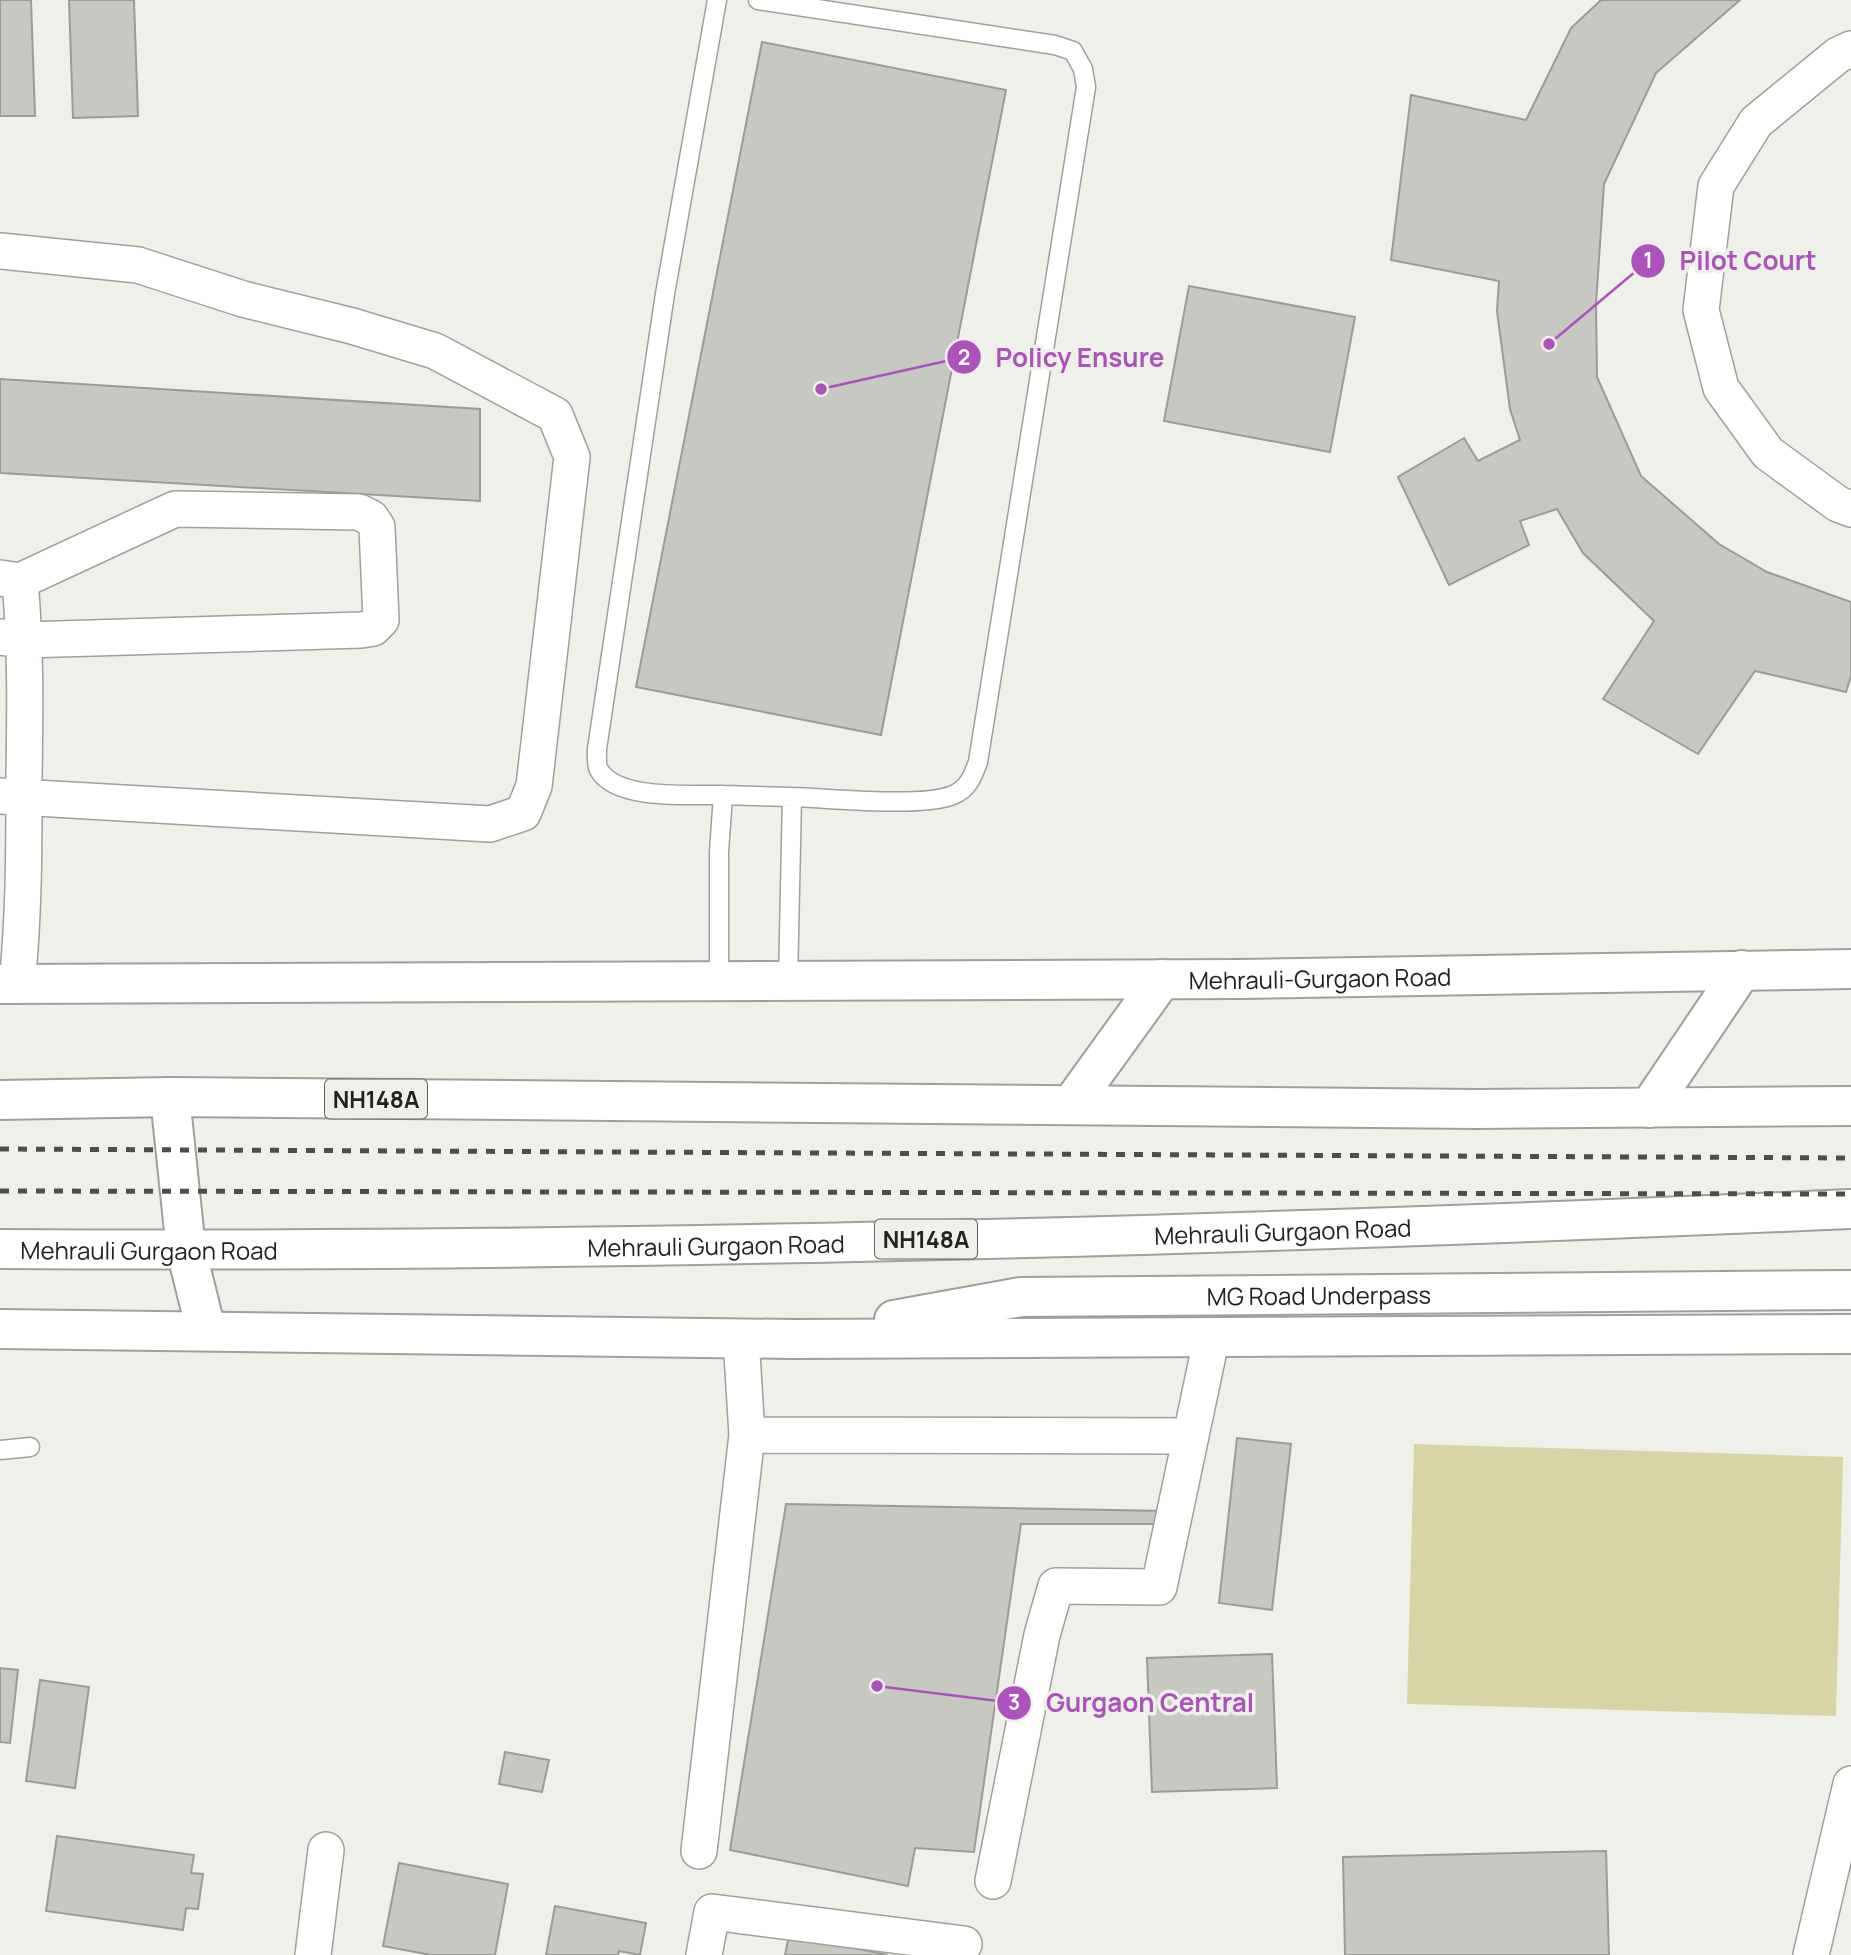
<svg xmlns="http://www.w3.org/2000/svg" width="1851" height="1955" viewBox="0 0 1851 1955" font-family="Manrope,sans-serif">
<rect width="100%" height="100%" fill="#f0f0ea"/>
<path fill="#d8d4a6" d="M1414 1444 1843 1457 1836 1716 1407 1704Z"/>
<path fill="#c8c8c3" stroke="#9c9b96" stroke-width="2" d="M0 0H31L35 116H0Z
M69 0H134L138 116 73 118Z
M1601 0H1740L1656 73 1604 184 1596 304 1597 377 1641 476 1719 544 1767 572 1851 602V676L1846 692 1755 671 1698 754 1603 699 1654 621 1583 553 1557 509 1520 521 1529 545 1449 585 1398 477 1464 438 1478 461 1520 440 1510 409 1497 311 1499 281 1391 260 1411 95 1526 120 1571 28Z
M762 42 1006 90 881 735 636 687Z
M1189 286 1355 317 1330 452 1164 421Z
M0 379 480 409V501L0 473Z
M1237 1438 1291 1444 1272 1610 1219 1603Z
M786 1504 1166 1511 1172 1524H1021L974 1852 915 1848 908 1886 730 1850Z
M1272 1654 1277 1788 1152 1792 1147 1658Z
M0 1668 18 1670 10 1743 0 1742Z
M40 1680 89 1687 75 1788 26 1781Z
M505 1752 549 1760 542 1792 499 1784Z
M57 1836 194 1855 191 1873 203 1874 198 1909 186 1908 183 1930 46 1911Z
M1606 1851 1609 1955H1345L1343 1857Z
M399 1863 508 1884 495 1955H431L383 1946Z
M555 1906 646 1923 640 1955 619 1951 618 1955H546Z
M789 1935 888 1955H785Z"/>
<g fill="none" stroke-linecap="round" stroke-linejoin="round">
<g stroke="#a0a09b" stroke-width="21">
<path id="lane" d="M717 0 665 294 597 749C597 755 596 765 599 770 617 801 691 794 723 795L719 852V982
M758 0 1055 45 1073 51 1083 69 1086 87 978 762C973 776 968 789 953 795 922 808 829 798 792 797L788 981
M723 795 792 797
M0 1450 30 1447"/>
</g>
<g stroke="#a0a09b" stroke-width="38">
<path id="street" d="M1851 49 1838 55 1756 122 1716 186 1701 310 1721 388 1768 453 1838 504 1851 509
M0 251 138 265 243 299 352 326 435 351 555 415 572 457 534 786 523 813 490 824 0 796
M0 578 20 581 175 509 359 512 371 518 377 527 381 620 373 628 361 630 25 640 0 637
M17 984C24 916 24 848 24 780 25 713 26 647 20 581
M747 1435 1191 1436
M699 1851 747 1435 741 1338
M993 1881 1042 1635 1056 1586 1159 1587 1212 1336
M313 1955 326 1850
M704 1955 712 1912 964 1944
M1811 1955 1851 1784"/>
</g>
<g stroke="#a0a09b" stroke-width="42">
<g id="secondary">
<path id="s1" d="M0 984 1240 979 1851 969"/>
<path id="s2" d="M894 1320 1021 1297 1851 1290"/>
<path d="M0 1329 792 1339 1851 1334"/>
</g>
</g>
<g stroke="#a0a09b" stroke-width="42">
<g id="highway">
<path d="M170 1097 186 1250 206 1330"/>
<path d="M0 1100 170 1097 1477 1109 1851 1106"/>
<path d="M1071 1105 1162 979"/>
<path d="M1649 1108 1742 970"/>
<path id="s3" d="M0 1249C617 1253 1235 1236 1851 1209"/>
</g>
</g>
<use href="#lane" stroke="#fff" stroke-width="18"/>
<use href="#street" stroke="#fff" stroke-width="35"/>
<use href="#secondary" stroke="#fff" stroke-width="38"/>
<use href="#highway" stroke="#fff" stroke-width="38"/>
<path stroke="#4d4d4a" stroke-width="5" stroke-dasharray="9 9" stroke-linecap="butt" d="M0 1149 1851 1158
M0 1191 1851 1194"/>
</g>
<g text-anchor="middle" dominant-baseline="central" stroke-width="7" stroke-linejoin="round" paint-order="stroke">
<g fill="#f0f0ea" stroke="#60605d" stroke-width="2">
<rect x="325" y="1079.5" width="102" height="39" rx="5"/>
<rect x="875" y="1219.5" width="102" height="39" rx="5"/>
</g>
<g font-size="23" font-weight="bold" fill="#222220">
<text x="376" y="1099">NH148A</text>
<text x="926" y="1239">NH148A</text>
</g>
<g font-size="24" fill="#222220" stroke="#f0f0ea">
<text stroke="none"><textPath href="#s1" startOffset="1320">Mehrauli-Gurgaon Road</textPath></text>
<text stroke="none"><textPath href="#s3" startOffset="1283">Mehrauli Gurgaon Road</textPath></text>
<text stroke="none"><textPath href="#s3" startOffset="716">Mehrauli Gurgaon Road</textPath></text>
<text stroke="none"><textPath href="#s3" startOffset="149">Mehrauli Gurgaon Road</textPath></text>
<text stroke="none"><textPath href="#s2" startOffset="427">MG Road Underpass</textPath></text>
</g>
</g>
<path fill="none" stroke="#ad52bd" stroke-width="2.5" d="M1549 344L1648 261M821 389L964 357M877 1686L1014 1703"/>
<g fill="#ad52bd" stroke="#f0f0ea" stroke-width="2.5">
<circle cx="1549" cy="344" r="7"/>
<circle cx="821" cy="389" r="7"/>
<circle cx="877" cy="1686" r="7"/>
<circle cx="1648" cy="261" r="18"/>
<circle cx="964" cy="357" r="18"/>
<circle cx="1014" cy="1703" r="18"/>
</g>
<g font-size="21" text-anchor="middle" font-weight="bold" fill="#fff">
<text x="1648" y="268">1</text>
<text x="964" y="365">2</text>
<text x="1014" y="1710">3</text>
</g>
<g font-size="26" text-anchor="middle" font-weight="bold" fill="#ad52bd" stroke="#f0f0ea" stroke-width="7" stroke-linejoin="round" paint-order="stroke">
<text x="1748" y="270">Pilot Court</text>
<text x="1080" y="367">Policy Ensure</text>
<text x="1150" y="1712">Gurgaon Central</text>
</g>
</svg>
